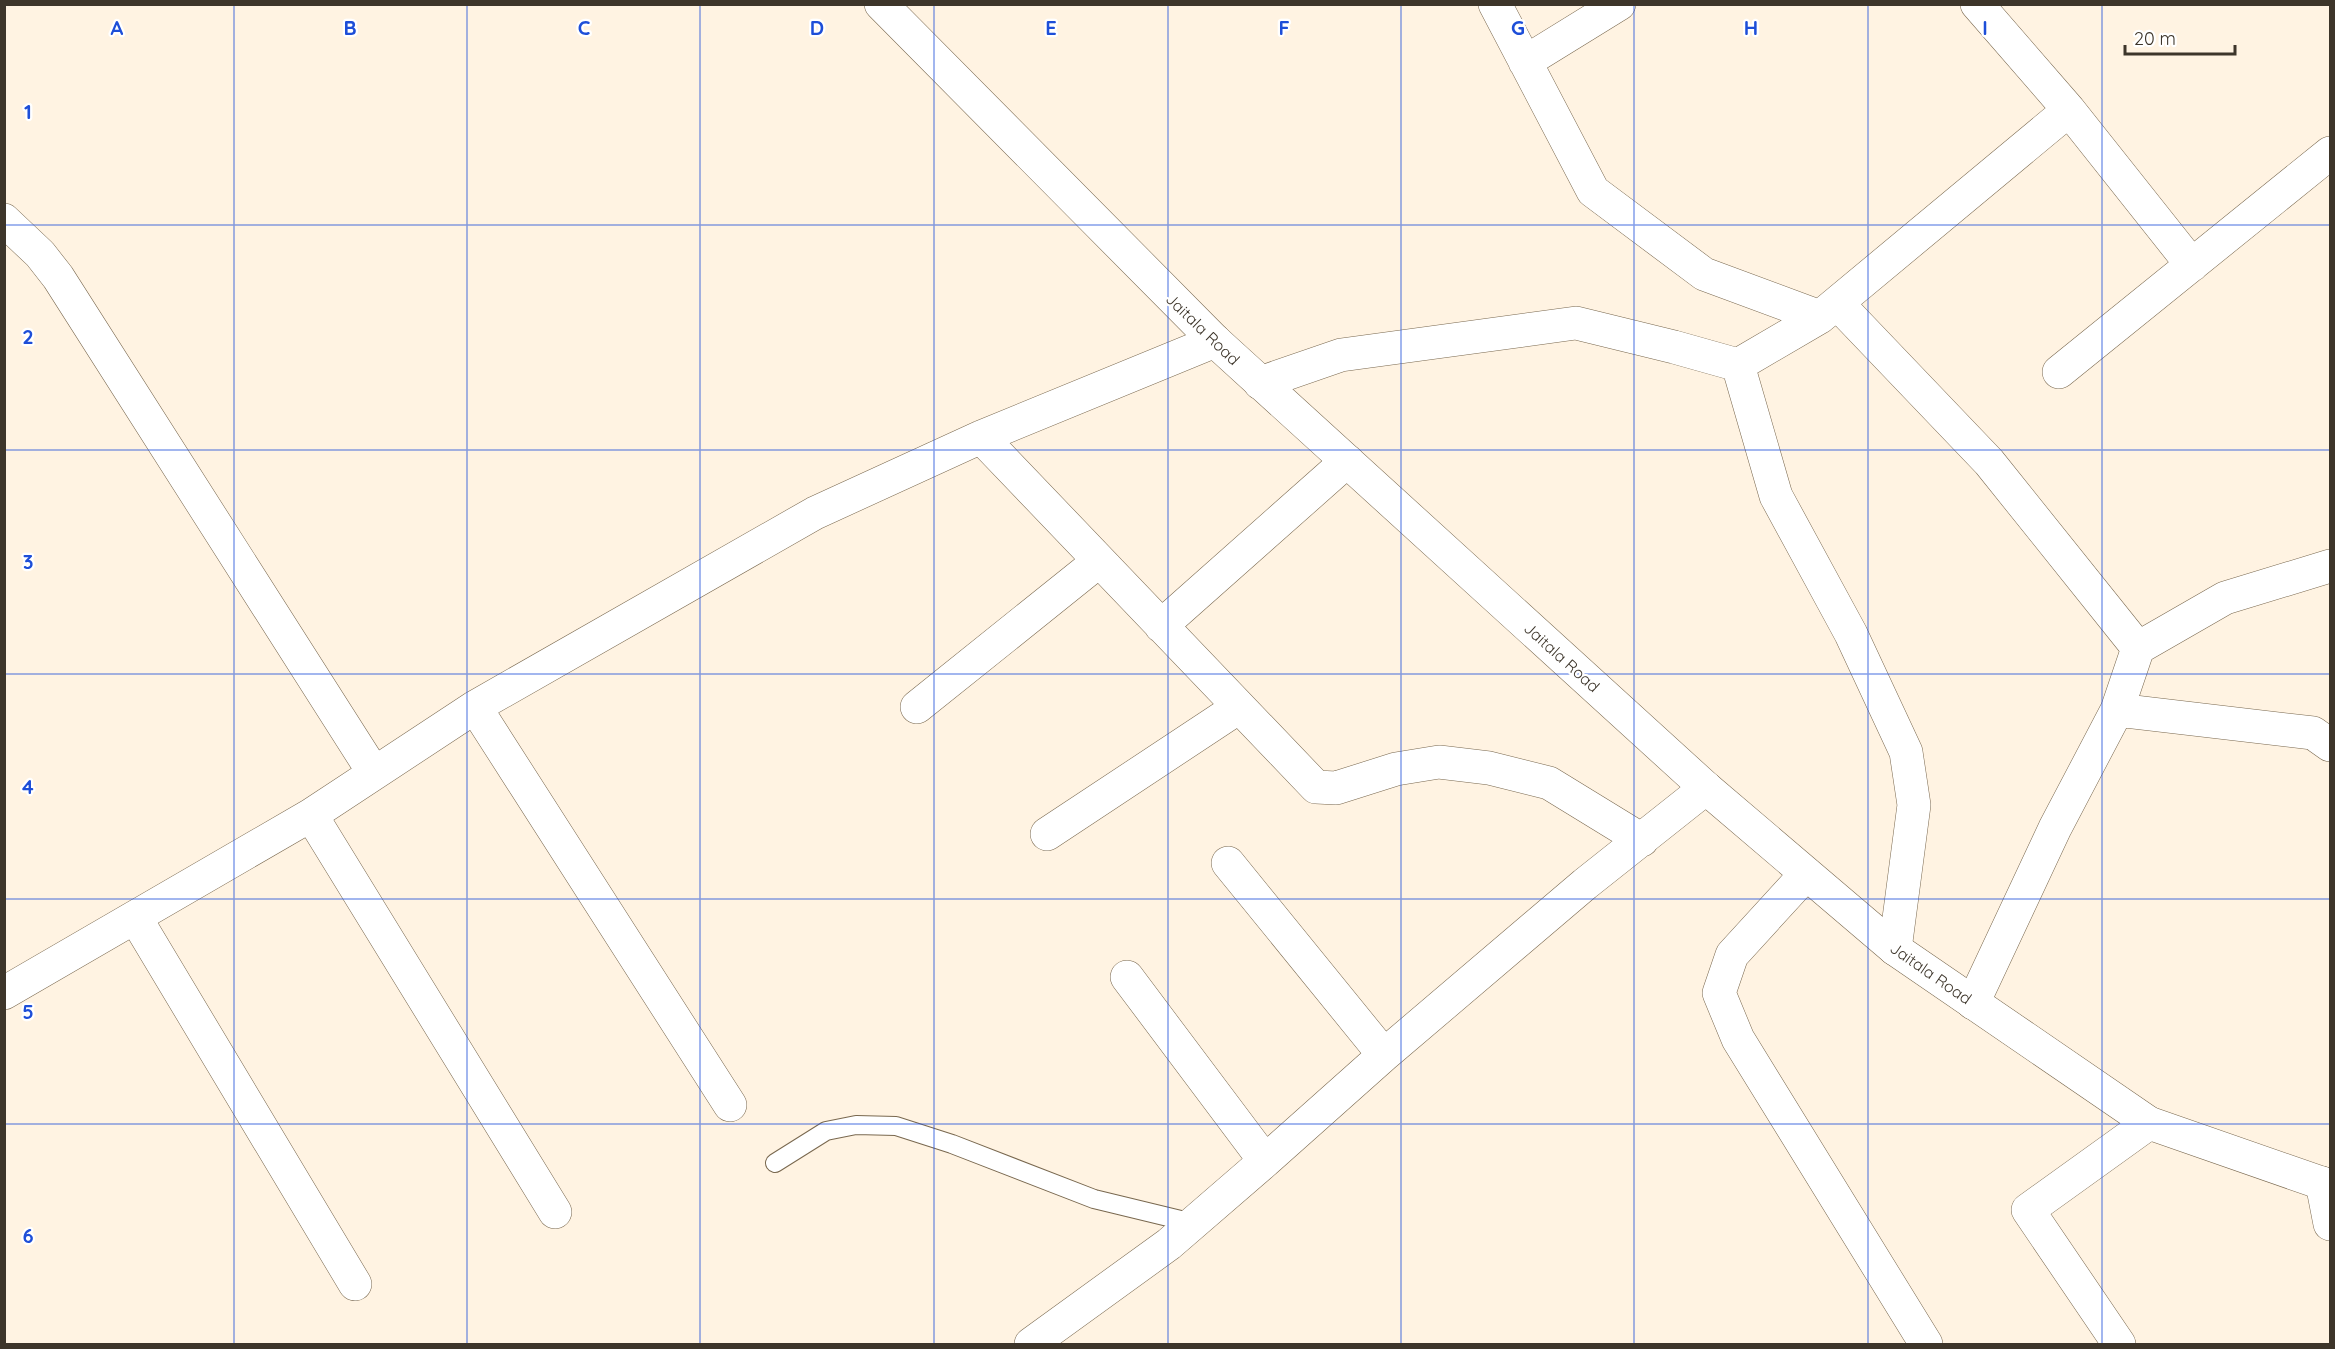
<svg xmlns="http://www.w3.org/2000/svg" width="2335" height="1349" viewBox="0 0 2335 1349" font-family="Quicksand,sans-serif">
<rect width="100%" height="100%" fill="#fff3e2"/>
<g fill="none" stroke-linecap="round" stroke-linejoin="round">
<g stroke="#79684f" stroke-width="20">
<path id="lane" d="M775 1163 826 1131 856 1125 896 1126 952 1144 1094 1199 1193 1223"/>
</g>
<g stroke="#79684f" stroke-width="34">
<path id="street" d="M1495 4 1593 191 1704 274 1820 317 2069 110
M1977 4 2069 110 2192 265
M1525 62 1619 4
M4 220 40 254 58 277 374 773
M1837 303 1989 462 2138 648 2225 598 2330 566
M1820 317 1738 365 1776 496 1851 634 1906 752 1914 805 1895 949
M2059 372 2330 153
M1260 383 1341 355 1576 323 1674 347 1738 365
M981 437 1316 787 1336 788 1396 769 1439 762 1489 768 1549 783 1642 840
M1161 626 1347 461
M475 707 730 1105
M917 707 1099 561
M2117 710 2313 733 2330 745
M311 815 555 1212
M1047 834 1239 707
M1228 863 1384 1055
M1806 874 1732 955 1719 993 1738 1039 1926 1344
M135 917 355 1284
M1127 977 1265 1161 1384 1055 1585 884 1706 788
M4 993 311 815 475 707 815 513 981 437 1215 341
M1973 1003 2055 828 2117 710 2138 648
M2322 1183 2330 1224
M1031 1344 1169 1244 1265 1161
M2119 1344 2028 1210 2149 1123"/>
</g>
<g stroke="#79684f" stroke-width="34">
<path id="secondary" d="M881 4 1215 341 1706 788 1895 949 2149 1123 2330 1186"/>
</g>
<use href="#lane" stroke="#fff" stroke-width="18"/>
<use href="#street" stroke="#fff" stroke-width="33"/>
<use href="#secondary" stroke="#fff" stroke-width="33"/>
</g>
<path fill="none" stroke="#1d4ed8" stroke-width="1.5" stroke-opacity="0.55" d="M234 4V1344M467 4V1344M700 4V1344M934 4V1344M1168 4V1344M1401 4V1344M1634 4V1344M1868 4V1344M2102 4V1344M4 225H2330M4 450H2330M4 674H2330M4 899H2330M4 1124H2330"/>
<g text-anchor="middle" dominant-baseline="central" stroke-width="4.5" stroke-linejoin="round" paint-order="stroke">
<g font-size="16" fill="#3d352a" stroke="#fff">
<text transform="translate(1203 329) rotate(44)">Jaitala Road</text>
<text transform="translate(1562 657) rotate(42)">Jaitala Road</text>
<text transform="translate(1931 973) rotate(35)">Jaitala Road</text>
</g>
</g>
<g font-size="20" text-anchor="middle" font-weight="bold" fill="#1d4ed8" stroke="#fff" stroke-width="4.5" stroke-linejoin="round" paint-order="stroke">
<text x="117" y="35">A</text>
<text x="350" y="35">B</text>
<text x="584" y="35">C</text>
<text x="817" y="35">D</text>
<text x="1051" y="35">E</text>
<text x="1284" y="35">F</text>
<text x="1518" y="35">G</text>
<text x="1751" y="35">H</text>
<text x="1985" y="35">I</text>
<text x="28" y="119">1</text>
<text x="28" y="344">2</text>
<text x="28" y="569">3</text>
<text x="28" y="794">4</text>
<text x="28" y="1019">5</text>
<text x="28" y="1243">6</text>
</g>
<rect width="2335" height="1349" fill="none" stroke="#3d352a" stroke-width="12"/>
<path d="M2125 45v9h110v-9" fill="none" stroke="#3d352a" stroke-width="3"/>
<text x="2134" y="45" font-size="18" fill="#3d352a" stroke="#ffffff" stroke-width="4.5" paint-order="stroke">20 m</text>
</svg>
